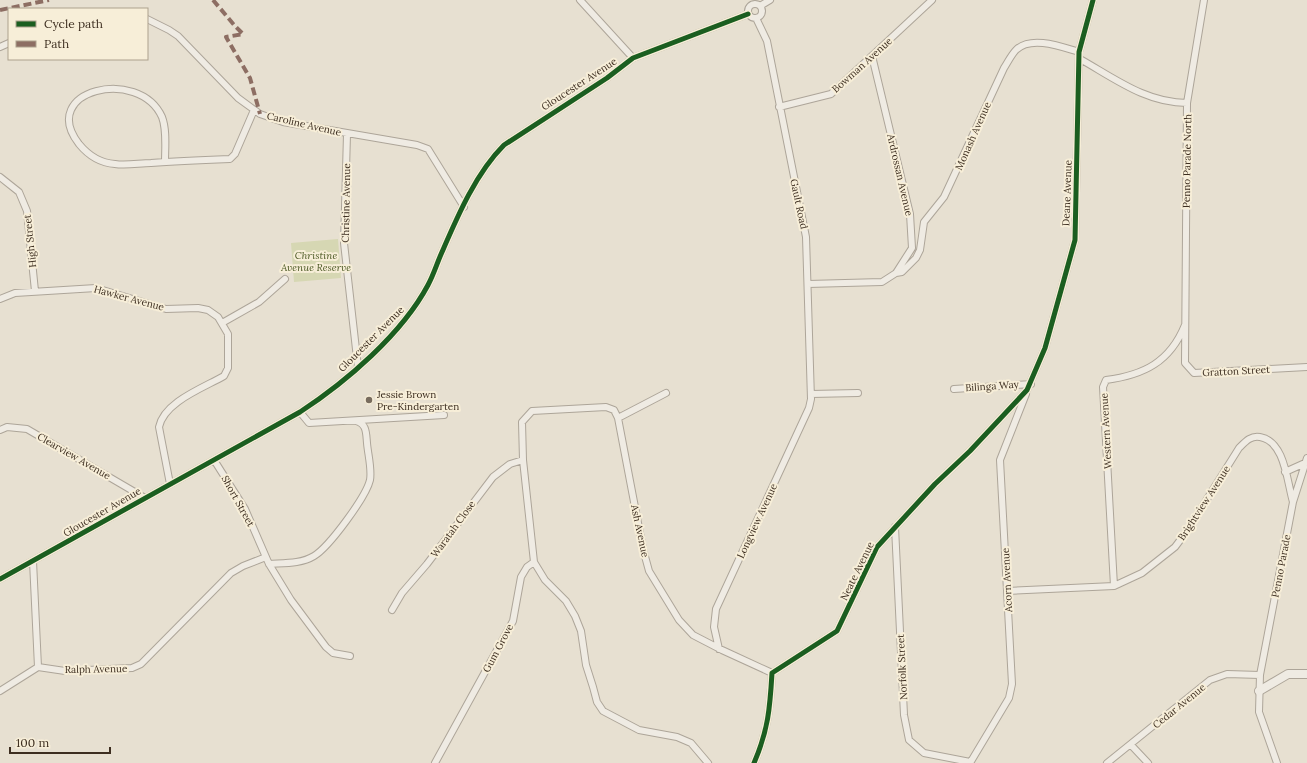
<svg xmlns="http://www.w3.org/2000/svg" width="1307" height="763" viewBox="0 0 1307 763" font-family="Lora,serif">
<rect width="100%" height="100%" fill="#e7e0d1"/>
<path fill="#d6d7b3" d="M338 239 341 278 294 282 291 243Z"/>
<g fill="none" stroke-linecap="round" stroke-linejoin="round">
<g stroke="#ada599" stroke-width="8">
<path id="minor" d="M580 0 633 58
M1204 0 1187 103 1185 363 1194 373 1307 367
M748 11a7 7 0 1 1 14 0a7 7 0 1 1-14 0Z
M760 6 770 0
M147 19 169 30 178 36 238 98 260 114 283 122 417 145 428 149 464 207
M0 47 9 43
M1080 59C1114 78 1146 103 1187 103
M779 107 831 94 932 0
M347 134 344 243 358 367
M165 162C165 148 167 130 162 117 139 66 37 90 79 144 88 155 100 163 115 164 126 166 140 163 151 163 178 161 204 160 230 159L235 154 254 110
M0 177 19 192 27 211 35 291
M896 273 902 272 916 258 920 250 924 222 944 197 1004 68C1008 62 1011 55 1016 50 1031 35 1062 47 1079 52
M808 284 882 282 896 273 912 248 910 214 872 56
M0 299 15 293 96 288 166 309 198 308 208 310 218 317 228 334V368L224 376C203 388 164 402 159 427L170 484
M222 323 259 302 285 279
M954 389 1031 384
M811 394 858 393
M300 412 309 423 444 415
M618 418 666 393
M0 430 7 427 27 429 145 498
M214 460 245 509 269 564 291 600 326 647 333 653 350 656
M1285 472 1305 463
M895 527 904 715 909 740 924 753 970 762
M33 561 38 667 65 671 132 668 141 664 231 573 243 566 266 557
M269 564C284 563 301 564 314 556 329 547 366 497 370 480 372 469 368 455 367 443 366 433 367 424 356 421
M0 579 300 412C346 382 402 334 428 285 434 274 437 263 442 252 458 215 476 173 504 145L607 78 633 58 748 14
M1114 586 1103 387 1106 380C1144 375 1170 362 1185 325
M1007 591 1114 586 1142 573 1175 547 1187 531 1239 448C1245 442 1251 435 1260 437 1285 441 1287 482 1293 502
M392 610 402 593 427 564 493 477 510 464 523 460
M719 649 714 627 716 609 809 408 811 399 806 237 767 41 756 18
M0 691 38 667
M1131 745 1148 763
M435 763 513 621 521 577 527 567 534 562
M708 763 691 743 677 737 639 730 603 711 597 702 593 687 586 665 581 631 575 616 566 601 545 580 534 562 523 460 522 422 532 411 606 407 614 410 618 418 643 549 649 571 679 620 693 635 722 650 772 673
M754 763C768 731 770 708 772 673L837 631 877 547 935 484 970 451 1027 390 1045 348 1075 240 1079 52 1093 0
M970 763 1009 698 1012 684 1000 460 1026 394
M1107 763 1210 680 1227 674 1260 675
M1277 763 1259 712 1260 675 1293 502 1307 458"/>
</g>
<g stroke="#ada599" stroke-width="10">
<path id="tertiary" d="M1259 691 1288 674H1307"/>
</g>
<use href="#minor" stroke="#efebe3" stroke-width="6"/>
<use href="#tertiary" stroke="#efebe3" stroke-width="8"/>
<path stroke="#8d6e63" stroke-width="4" stroke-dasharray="8 4" stroke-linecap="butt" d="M213 0 235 26 243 34 226 37 250 78 260 114
M0 10 49 0"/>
<g stroke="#f7eed8" stroke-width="8">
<path id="cycleway" d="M0 579 300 412C346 382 402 334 428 285 434 274 437 263 442 252 458 215 476 173 504 145L607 78 633 58 748 14
M754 763C768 731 770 708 772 673L837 631 877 547 935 484 970 451 1027 390 1045 348 1075 240 1079 52 1093 0"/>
</g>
<use href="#cycleway" stroke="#1b5e20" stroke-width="5"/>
</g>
<circle fill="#786c5e" stroke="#f7eed8" stroke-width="1.5" cx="369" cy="400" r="4"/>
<g text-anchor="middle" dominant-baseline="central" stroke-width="4" stroke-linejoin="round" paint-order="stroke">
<g font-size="10" fill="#3d2e20" stroke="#f7eed8">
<text transform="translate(862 65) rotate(-42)">Bowman Avenue</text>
<text transform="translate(579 84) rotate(-33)">Gloucester Avenue</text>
<text transform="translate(304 124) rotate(13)">Caroline Avenue</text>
<text transform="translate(973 136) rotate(-66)">Monash Avenue</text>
<text transform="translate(1187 161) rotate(-89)">Penno Parade North</text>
<text transform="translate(900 175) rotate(77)">Ardrossan Avenue</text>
<text transform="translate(1067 193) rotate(-88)">Deane Avenue</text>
<text transform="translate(346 203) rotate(-89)">Christine Avenue</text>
<text transform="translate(799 204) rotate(78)">Gault Road</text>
<text transform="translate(30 241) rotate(-96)">High Street</text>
<text transform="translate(129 298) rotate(15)">Hawker Avenue</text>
<text transform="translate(371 339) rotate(-45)">Gloucester Avenue</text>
<text transform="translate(1236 371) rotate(-3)">Gratton Street</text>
<text transform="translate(992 386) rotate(-4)">Bilinga Way</text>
<text transform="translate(1106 431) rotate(-93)">Western Avenue</text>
<text transform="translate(74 456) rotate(30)">Clearview Avenue</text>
<text transform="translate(238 501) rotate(61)">Short Street</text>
<text transform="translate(1204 503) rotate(-57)">Brightview Avenue</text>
<text transform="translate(102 512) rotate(-30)">Gloucester Avenue</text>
<text transform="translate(757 521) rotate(-65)">Longview Avenue</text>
<text transform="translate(453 529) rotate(-54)">Waratah Close</text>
<text transform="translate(640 531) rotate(78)">Ash Avenue</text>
<text transform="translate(1281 566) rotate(-79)">Penno Parade</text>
<text transform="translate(857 571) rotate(-64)">Neate Avenue</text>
<text transform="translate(1007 580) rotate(-93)">Acorn Avenue</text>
<text transform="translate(498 648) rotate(-62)">Gum Grove</text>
<text transform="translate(902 667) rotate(-93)">Norfolk Street</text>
<text transform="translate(96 669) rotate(-1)">Ralph Avenue</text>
<text transform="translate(1179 706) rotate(-39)">Cedar Avenue</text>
</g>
<g font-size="10" font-style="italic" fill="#4d5a26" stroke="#f7eed8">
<text x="316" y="255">Christine<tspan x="316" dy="12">Avenue Reserve</tspan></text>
</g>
<g font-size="10" fill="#3d2e20" stroke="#f7eed8" text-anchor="start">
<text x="377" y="394">Jessie Brown<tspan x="377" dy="12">Pre-Kindergarten</tspan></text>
</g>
</g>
<rect x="8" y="8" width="140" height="52" fill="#f7eed8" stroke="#ada18e"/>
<rect x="16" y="21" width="20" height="6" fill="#1b5e20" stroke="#ada18e"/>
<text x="44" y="28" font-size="12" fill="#3d2e20">Cycle path</text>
<rect x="16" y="41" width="20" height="6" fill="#8d6e63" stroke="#ada18e"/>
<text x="44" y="48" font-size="12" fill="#3d2e20">Path</text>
<path d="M10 747v6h100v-6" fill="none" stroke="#3d2e20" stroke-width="2"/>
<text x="16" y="747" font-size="12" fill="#3d2e20" stroke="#f7eed8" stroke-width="3" paint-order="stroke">100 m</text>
</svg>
